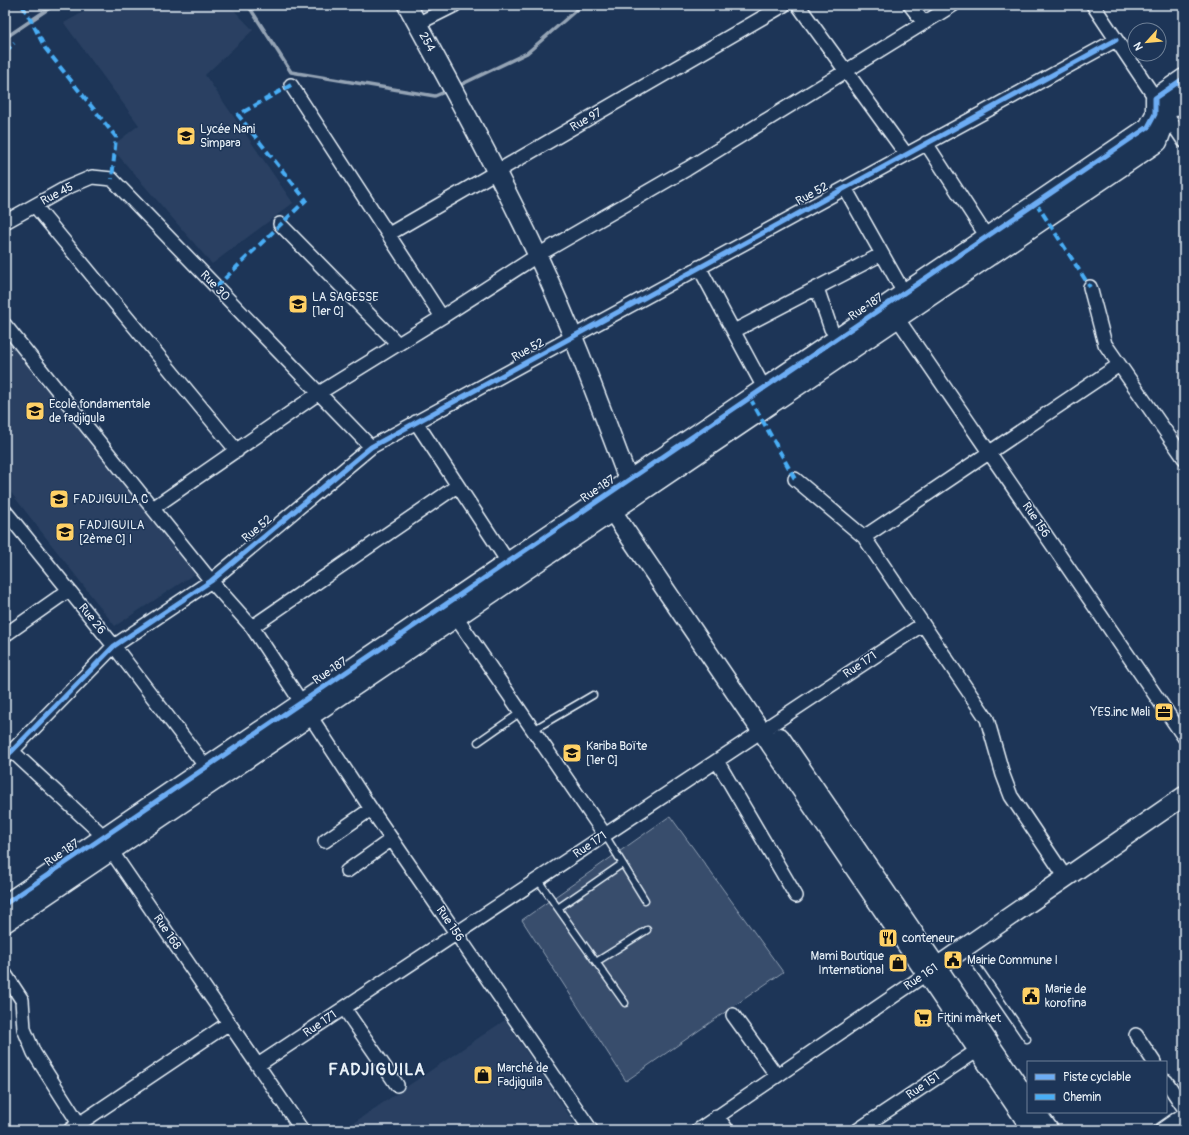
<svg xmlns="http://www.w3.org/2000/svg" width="1189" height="1135" viewBox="0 0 1189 1135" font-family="Pangolin,sans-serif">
<rect width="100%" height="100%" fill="#1d3557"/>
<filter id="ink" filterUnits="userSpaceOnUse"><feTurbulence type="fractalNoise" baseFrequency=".025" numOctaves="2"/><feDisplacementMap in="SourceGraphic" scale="8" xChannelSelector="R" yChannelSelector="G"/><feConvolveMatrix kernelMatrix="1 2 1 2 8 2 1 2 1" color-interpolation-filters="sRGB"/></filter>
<g filter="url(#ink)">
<path fill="#2a4162" d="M96 5H229L253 30 205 75 293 203 212 264 111 147 139 125 64 23Z
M5 336 196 573 115 626 5 485Z
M505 1020 579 1130H343Z"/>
<path fill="#374d6c" stroke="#909fb2" d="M670 816 783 972 626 1081 522 920Z"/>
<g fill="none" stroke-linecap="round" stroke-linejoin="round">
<path stroke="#95a4b5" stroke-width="3.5" d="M248 5 291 72 435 96 447 91
M5 38 54 5
M456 87 527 53 582 5"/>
<g stroke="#e8f1f8" stroke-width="9">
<path id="lane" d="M533 730 593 695
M478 742 521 712
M605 835 645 900
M538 880 625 1003
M558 908 622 864
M966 950 1027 1039
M596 962 647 930"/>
</g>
<g stroke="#e8f1f8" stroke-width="16">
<path id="street" d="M798 5 906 154
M910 5 924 23
M1093 5 1184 141
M417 24 455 5
M291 85 442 317
M926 143 987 237
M845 188 908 300
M35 206 237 451
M5 222 66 188 92 177 112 179 371 447
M280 224 398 344
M389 234 784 5
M699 267 764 388
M1090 287 1105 344 1184 458
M817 288 831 329
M893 312 1184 737
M5 325 211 581 252 627 371 809 591 1130
M734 331 882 254
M416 422 508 562
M795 479 864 537 987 719 1003 775 1011 796 1066 878
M153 508 319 393 442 317 538 255 687 169 953 5
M5 511 114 646 206 767
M864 537 1119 365
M451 610 605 835
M252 627 457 486
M5 635 69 590
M12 751 97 830 302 1130
M5 757 12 751 114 646 211 581 371 447 1116 40
M717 761 796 896
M325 841 371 809
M347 871 392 839
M5 974 22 1000 24 1029 34 1053 83 1130
M344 1008 397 1085
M733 1015 777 1076
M1136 1035 1154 1062
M258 1065 923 624
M1166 1081 1184 1108
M717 1116 727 1130
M70 1130 229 1023
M698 1130 926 974
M858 1130 984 1046
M1161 1130 1184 1114"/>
</g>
<g stroke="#e8f1f8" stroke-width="21">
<path id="secondary" d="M407 5C452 87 497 169 537 254 573 331 602 411 632 490
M606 502 1032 1130
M780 737 1028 1100
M5 904 1148 127 1155 114V98L1184 78
M5 923 1158 142 1164 125 1165 113 1184 99
M928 973 1184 796
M1036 1112 1049 1130"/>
</g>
<use href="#lane" stroke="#1d3557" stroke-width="6"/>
<use href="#street" stroke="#1d3557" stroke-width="13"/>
<use href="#secondary" stroke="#1d3557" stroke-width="18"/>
<path stroke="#49aef6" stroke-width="4" stroke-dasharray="8 4" stroke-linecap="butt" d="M22 5 33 24 45 48 116 137 112 179
M5 52 14 43
M1036 203 1090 287
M216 287 306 200 238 115 291 85
M750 398 795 479"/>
<g stroke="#1d3557" stroke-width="8">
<path id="cycleway" d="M5 757 12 751 114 646 211 581 371 447 1116 40
M5 904 1148 127 1155 114V98L1184 78"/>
</g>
<use href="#cycleway" stroke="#6dadf4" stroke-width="5"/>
</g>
</g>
<defs>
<g id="school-square" transform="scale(1)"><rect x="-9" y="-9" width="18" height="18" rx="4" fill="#ffd166" stroke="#1d3557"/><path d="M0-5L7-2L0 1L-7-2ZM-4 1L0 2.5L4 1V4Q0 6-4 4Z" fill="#111"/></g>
<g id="office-square" transform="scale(1)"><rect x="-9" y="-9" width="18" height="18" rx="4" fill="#ffd166" stroke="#1d3557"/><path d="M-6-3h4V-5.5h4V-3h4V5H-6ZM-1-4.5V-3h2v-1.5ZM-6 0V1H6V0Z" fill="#111"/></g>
<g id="restaurant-square" transform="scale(1)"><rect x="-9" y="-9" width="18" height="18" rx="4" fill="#ffd166" stroke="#1d3557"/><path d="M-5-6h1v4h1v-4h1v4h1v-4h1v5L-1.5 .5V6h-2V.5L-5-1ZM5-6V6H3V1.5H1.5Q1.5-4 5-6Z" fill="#111"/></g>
<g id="civic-square" transform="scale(1)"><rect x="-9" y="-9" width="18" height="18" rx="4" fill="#ffd166" stroke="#1d3557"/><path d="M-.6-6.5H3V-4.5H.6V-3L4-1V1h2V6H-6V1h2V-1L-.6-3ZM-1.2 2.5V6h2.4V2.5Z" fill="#111"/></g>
<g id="shop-square" transform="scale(1)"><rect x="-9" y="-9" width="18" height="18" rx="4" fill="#ffd166" stroke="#1d3557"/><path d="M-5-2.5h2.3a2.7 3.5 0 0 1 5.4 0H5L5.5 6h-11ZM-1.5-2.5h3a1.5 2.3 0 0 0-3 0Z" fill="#111"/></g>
<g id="supermarket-square" transform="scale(1)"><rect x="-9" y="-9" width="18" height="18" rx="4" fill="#ffd166" stroke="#1d3557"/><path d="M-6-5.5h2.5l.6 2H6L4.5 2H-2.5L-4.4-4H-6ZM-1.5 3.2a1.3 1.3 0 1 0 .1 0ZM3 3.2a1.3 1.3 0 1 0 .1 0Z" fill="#111"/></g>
</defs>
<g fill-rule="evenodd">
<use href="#school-square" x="186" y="136"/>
<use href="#school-square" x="298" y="304"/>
<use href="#school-square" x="35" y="411"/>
<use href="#school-square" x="59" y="499"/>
<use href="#school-square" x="65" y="532"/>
<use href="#office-square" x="1164" y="712"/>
<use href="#school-square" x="572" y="753"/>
<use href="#restaurant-square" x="888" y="938"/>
<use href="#civic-square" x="953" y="960"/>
<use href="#shop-square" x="898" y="963"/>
<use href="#civic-square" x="1031" y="996"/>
<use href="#supermarket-square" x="923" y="1018"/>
<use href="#shop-square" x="483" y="1075"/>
</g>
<g text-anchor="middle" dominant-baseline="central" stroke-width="3" stroke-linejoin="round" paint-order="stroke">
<g font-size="12" fill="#e8f1f8" stroke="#1d3557">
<text transform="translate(427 42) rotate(61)">254</text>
<text transform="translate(586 120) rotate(-30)">Rue 97</text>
<text transform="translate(57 194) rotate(-28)">Rue 45</text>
<text transform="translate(812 194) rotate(-29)">Rue 52</text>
<text transform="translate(215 286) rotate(46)">Rue 30</text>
<text transform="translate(866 307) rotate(-34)">Rue 187</text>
<text transform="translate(528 350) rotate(-29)">Rue 52</text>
<text transform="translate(598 489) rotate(-34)">Rue 187</text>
<text transform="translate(1036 520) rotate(56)">Rue 156</text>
<text transform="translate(257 529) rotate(-40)">Rue 52</text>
<text transform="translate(92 619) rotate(51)">Rue 26</text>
<text transform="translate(860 665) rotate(-34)">Rue 171</text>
<text transform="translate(330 671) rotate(-34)">Rue 187</text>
<text transform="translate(590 845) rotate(-34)">Rue 171</text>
<text transform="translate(62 853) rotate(-34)">Rue 187</text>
<text transform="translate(450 924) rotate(56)">Rue 156</text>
<text transform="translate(167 932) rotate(56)">Rue 168</text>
<text transform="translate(921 977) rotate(-34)">Rue 161</text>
<text transform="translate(320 1024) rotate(-34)">Rue 171</text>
<text transform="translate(923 1086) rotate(-34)">Rue 151</text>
</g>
<g font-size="12" fill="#e8f1f8" stroke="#1d3557" text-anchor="start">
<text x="200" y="129">Lycée Nani<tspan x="200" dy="14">Simpara</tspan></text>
<text x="312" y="297">LA SAGESSE<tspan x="312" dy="14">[1er C]</tspan></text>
<text x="49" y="404">Ecole fondamentale<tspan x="49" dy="14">de fadjigula</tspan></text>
<text x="73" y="499">FADJIGUILA C</text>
<text x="79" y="525">FADJIGUILA<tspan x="79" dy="14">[2ème C] I</tspan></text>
<text x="1150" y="712" text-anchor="end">YES.inc Mali</text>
<text x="586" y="746">Kariba Boïte<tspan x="586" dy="14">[1er C]</tspan></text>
<text x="902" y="938">conteneur</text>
<text x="884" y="956" text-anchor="end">Mami Boutique<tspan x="884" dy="14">International</tspan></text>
<text x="967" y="960">Mairie Commune I</text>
<text x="1045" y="989">Marie de<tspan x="1045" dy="14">korofina</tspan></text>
<text x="937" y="1018">Fitini market</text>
<text x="497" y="1068">Marché de<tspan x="497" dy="14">Fadjiguila</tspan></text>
</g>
<g font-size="16" font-weight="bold" letter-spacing="1" fill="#e8f1f8" stroke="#1d3557">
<text x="377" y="1070">FADJIGUILA</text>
</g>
</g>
<rect width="1189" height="1135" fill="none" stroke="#1d3557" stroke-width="20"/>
<rect x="10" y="10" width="1169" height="1115" fill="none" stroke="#e8f1f8" stroke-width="1.5" filter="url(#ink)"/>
<rect x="1027" y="1061" width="140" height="52" fill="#1d3557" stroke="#6e8097"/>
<rect x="1035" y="1074" width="20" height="6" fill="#6dadf4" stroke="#6e8097"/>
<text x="1063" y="1081" font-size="12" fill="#e8f1f8">Piste cyclable</text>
<rect x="1035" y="1094" width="20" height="6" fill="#49aef6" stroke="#6e8097"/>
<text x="1063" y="1101" font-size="12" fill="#e8f1f8">Chemin</text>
<g transform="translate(1147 42) rotate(243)"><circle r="19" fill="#1d3557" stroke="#6e8097"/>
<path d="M0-3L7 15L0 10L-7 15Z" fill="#ffd166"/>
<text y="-6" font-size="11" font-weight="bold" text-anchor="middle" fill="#e8f1f8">N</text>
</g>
</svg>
